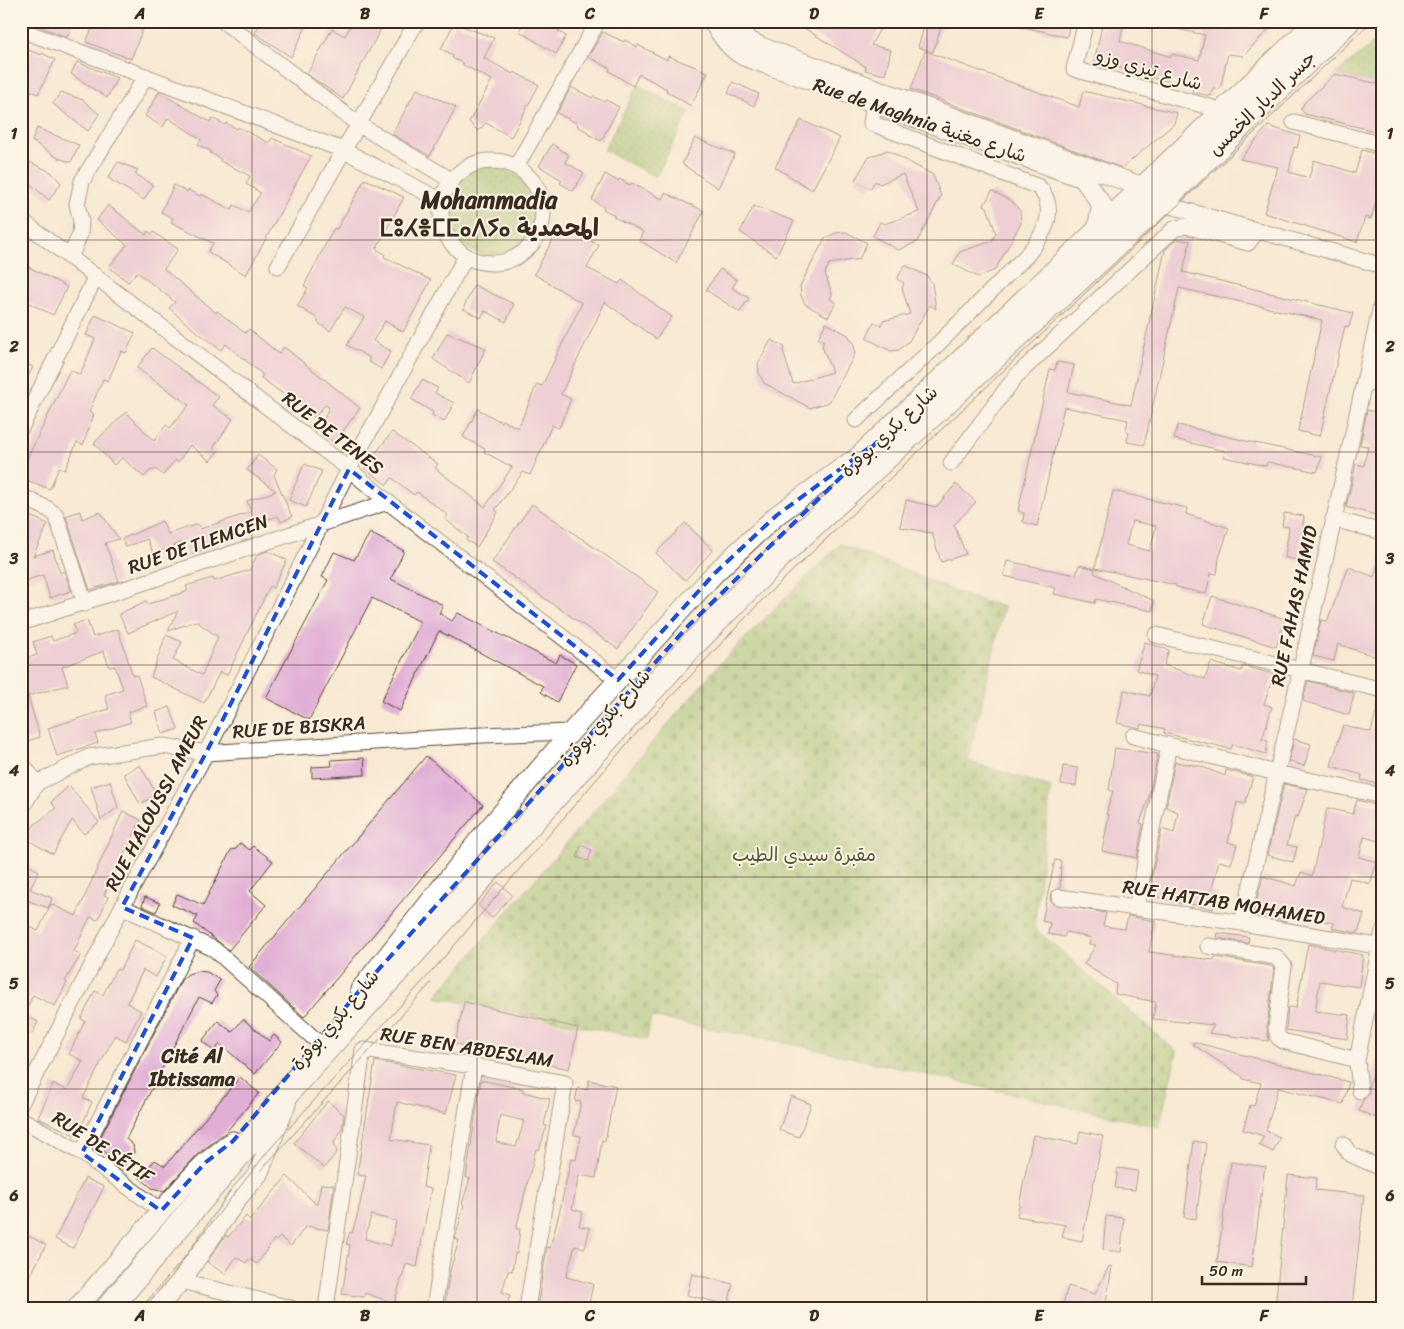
<svg xmlns="http://www.w3.org/2000/svg" width="1404" height="1329" viewBox="0 0 1404 1329" font-family="Sriracha,'Playpen Sans Arabic','Noto Sans Tifinagh',sans-serif">
<defs>
<pattern id="grass-dots" width="8" height="8" patternUnits="userSpaceOnUse" patternTransform="scale(1.25)"><rect width="8" height="8" fill="#9ac16d"/><path d="M2 2h.1M6 6h.1" fill="none" stroke="#7f9d59" stroke-width="1.8" stroke-linecap="round"/></pattern>
<pattern id="cemetery-stones" width="16" height="16" patternUnits="userSpaceOnUse" patternTransform="scale(1.25)"><rect width="16" height="16" fill="#9ac16d"/><path d="M2 7V4a2 2 0 0 1 4 0v3zM10 15v-3a2 2 0 0 1 4 0v3z" fill="#7f9d59"/></pattern>
</defs>
<rect width="100%" height="100%" fill="#fcf5e5"/>
<filter id="ink" filterUnits="userSpaceOnUse"><feTurbulence type="fractalNoise" baseFrequency=".02" numOctaves="2"/><feDisplacementMap in="SourceGraphic" scale="10" xChannelSelector="R" yChannelSelector="G"/><feConvolveMatrix kernelMatrix="1 2 1 2 8 2 1 2 1" color-interpolation-filters="sRGB"/></filter>
<filter id="wash" filterUnits="userSpaceOnUse"><feTurbulence type="fractalNoise" baseFrequency=".0096" numOctaves="4" result="noise"/><feDisplacementMap in="SourceGraphic" scale="20" xChannelSelector="R" yChannelSelector="G"/><feGaussianBlur stdDeviation="1.12" result="paint"/><feColorMatrix in="noise" values="0 0 0 0 0 0 0 0 0 0 0 0 0 0 0 0 0 1.4 0 .05"/><feComposite in="paint" operator="in"/></filter>
<g filter="url(#wash)">
<rect width="100%" height="100%" fill="#f8e9d3"/>
<path fill="url(#grass-dots)" stroke="#6a7646" d="M1383 36V85L1335 74 1379 39Z
M638 85 689 112 656 177 604 150Z
M447 211a44 44 0 1 1 88 0a44 44 0 1 1-88 0Z"/>
<path fill="url(#cemetery-stones)" stroke="#6a7646" d="M840 544 972 598 1004 607 968 761 1051 787 1034 928 1177 1052 1159 1127 787 1043 651 1017 647 1039 435 997 720 663Z"/>
<g id="blocks">
<path fill="#e1afd5" fill-rule="evenodd" d="M26 21H75L67 37Z
M96 21 114 25 115 21H146L131 59 86 42Z
M261 21H309L291 57 255 33Z
M353 21H385L343 99 307 74 332 29 345 36Z
M524 21H564L558 31 566 36 556 54 519 31Z
M793 21H884L871 45 891 50 885 75 865 70 866 67Z
M926 21H943L933 52 918 47Z
M1021 21H1070L1067 37 1020 26Z
M1103 21H1124L1120 41 1171 57V54L1199 60 1205 35 1163 26V21H1277L1243 56 1228 54 1220 89 1213 88 1211 96 1192 92 1193 85 1157 79 1114 66 1094 62Z
M454 23 494 38 484 58 513 74 514 72 539 85 511 137 486 123 478 131 469 122 492 80 463 65 464 64 452 58 453 55 441 49Z
M603 32 624 42 625 40 637 47 638 45 667 60 668 56 708 72 691 106 666 91 667 89 639 74 633 86 609 71 610 68 588 57Z
M21 47 41 55 42 53 55 60 38 94 21 86Z
M925 51 1079 107 1083 91 1177 113 1174 124 1122 168 911 89Z
M77 62 117 78 107 98 71 74Z
M1335 74 1383 85V133L1305 114 1301 109 1304 103Z
M733 82 759 94 754 106 728 93Z
M571 87 592 98 593 96 604 102 606 100 619 107 601 141 588 134V132L577 126 578 124 557 113Z
M417 89 456 107 430 156 392 134Z
M61 92 83 100 99 114 88 131 53 104Z
M159 92 210 122 212 118 225 125 226 123 237 129 238 127 269 143 272 138 311 156 246 275 208 252 213 243 171 222 173 218 161 212 174 185 187 192 188 190 200 196 201 194 232 210 234 205 248 212 261 193 246 184 250 176 220 161 221 159 210 153 211 151 198 145 201 139 168 118 163 127 145 116Z
M801 120 840 138 812 190 775 167Z
M1268 126 1300 136 1297 148 1294 147 1289 172 1309 178 1314 160 1355 173 1362 150 1383 156V179L1376 202 1371 219 1365 217 1357 242 1264 213 1278 167 1240 159Z
M37 128 79 145 71 162 58 158 32 141Z
M695 138 735 154 718 188 682 164Z
M552 144 569 155 565 162 584 173 573 191 560 183 562 180 539 166Z
M887 150 933 175 941 196 917 242 898 250 873 236 880 222 884 224 919 212 903 174 880 184 875 181 870 189 855 180 868 158Z
M21 158 51 172 61 183 49 200 21 176Z
M118 162 138 170 135 174 153 185 144 200 108 178Z
M605 174 618 181 619 179 630 185 631 183 662 199 665 193 704 211 676 263 639 240 643 232 614 217V215L603 209 604 207 592 200Z
M365 179 404 197 376 249 385 254 384 257 431 280 403 332 385 321 373 341 391 351 381 369 368 361 370 358 347 345 364 317 345 307 330 331 318 323V319L297 306 308 288 304 286 334 228 337 229Z
M992 191 1013 202 1020 211 1021 223 995 270 978 277 953 264 960 252 992 241 996 233 987 207 984 205Z
M108 205 146 235 148 231 152 234 153 232 178 249 164 269 216 313 217 311 245 333 249 329 279 354 284 347 360 408 334 443 319 431 329 407 325 405 315 417 261 378 263 375 226 344 221 350 192 328 169 308 175 302 137 272 128 282 109 267 127 245 97 220Z
M754 206 794 221 776 256 740 232Z
M560 227 599 245 587 268 619 284 622 280 672 317 656 339 605 302 561 394 571 399 559 428 552 425 530 475 523 472 495 510 498 512 477 547 466 540 468 537 445 519 448 515 417 492 414 495 392 478 387 485 364 468 392 432 438 464 435 468 485 507 512 467 484 452 485 449 463 437 478 409 501 422 502 420 518 428 537 384 542 386 582 303 534 274Z
M846 232 867 243 859 259 829 264 825 273 832 294 830 299 836 303 828 317 805 304 801 296 800 286 825 238 836 233Z
M1177 239 1190 241 1183 272 1353 313 1349 327 1345 326 1320 436 1298 431 1322 320 1179 288 1144 445 1127 442 1129 432 1126 430 1128 420 1064 407 1037 526 1023 522 1024 513 1018 511 1050 369 1055 370 1057 362 1074 365 1068 392 1131 405 1165 250Z
M21 263 67 287 53 315 21 299Z
M905 265 927 276 932 283 936 309 930 305 909 341 899 350 891 351 866 338 874 322 881 325 883 321 910 314 902 288 904 283 897 279Z
M720 269 737 280 732 288 749 298 740 312 706 290Z
M474 285 514 304 506 322 485 311 481 318 463 309Z
M95 315 135 333 126 353 121 351 108 381 103 379 89 412 94 414 83 445 77 442 65 470 59 467 50 489 21 478V456L27 459 70 370 80 375 95 339 86 335Z
M826 323 848 335 854 345 855 354 829 402 810 408 764 383 759 373 758 364 771 340 785 347 783 351 793 384 832 372 822 346 824 341 818 338Z
M447 333 486 348 469 383 433 359Z
M152 348 219 397 212 405 233 419 213 448 217 452 210 461 190 445 178 462 175 460 163 475 156 469 153 471 151 470 144 477 122 458 114 465 94 443 126 412 154 441 166 425 170 428 189 405 137 368Z
M21 361 33 367 21 391Z
M422 380 438 388 435 393 454 403 444 422 432 415 433 412 411 399Z
M1367 410 1383 414V517L1346 507 1356 464 1364 466 1368 446 1360 445Z
M1178 425 1255 443 1322 457 1317 472 1267 462 1266 466 1224 457 1225 451 1174 439Z
M258 455 277 469 274 475 292 517 281 522 278 516 230 532 238 536 187 556 182 542 154 555 147 539 126 547 122 539 162 521 168 534 198 524 200 529 251 512 247 501 276 491 247 470Z
M304 464 322 471 306 507 289 500Z
M956 484 976 502 954 525 966 554 941 562 932 533 900 527 906 500 936 507Z
M1113 491 1187 508 1186 514 1229 528 1219 558 1217 574 1211 573 1206 594 1176 587V585L1095 568ZM1132 521 1156 526 1150 551 1126 545Z
M532 504 658 592 618 649 492 562Z
M80 511 82 519 100 512 119 539 105 543 119 581 90 590 66 516Z
M21 512 48 524 33 556 53 550 60 573 64 571 71 591 50 598 43 575 21 582Z
M1284 513 1304 516 1299 560 1285 558 1289 527 1282 526Z
M685 523 713 550 685 580 656 553Z
M370 533 404 551 391 579 443 605 439 613 452 621 458 613 556 663 560 655 576 664 557 702 541 692 543 686 439 631 400 711 381 701 421 622 372 598 309 720 266 698 328 580 322 577 334 552 354 560Z
M268 551 287 560 273 588 270 586 227 675 220 672 204 703 151 677 166 635 182 642 173 660 202 675 218 637 196 621 168 631 178 611 128 633 119 614 146 601 148 604 188 591 186 586 213 578 214 581 250 570 257 555Z
M1380 557H1383V659L1338 644 1334 661 1313 656 1321 620 1327 621 1349 567 1374 577Z
M1007 561 1076 575 1079 565 1095 569 1094 573 1154 601 1152 611 1096 599 1095 603 1054 594 1056 588 1004 576Z
M1212 596 1285 619 1276 647 1203 624Z
M87 620 93 637 118 629 133 676 137 675 147 706 128 712 131 722 95 734 98 743 57 756 48 728 109 709 105 695 123 689 115 666 109 667 104 651 62 667 68 685 28 696 40 737 21 743V660L37 655 33 642 51 636 53 641 76 633 73 625Z
M1145 642 1169 650 1164 665 1205 679 1211 662 1241 671 1243 666 1274 674 1264 704 1272 707 1262 740 1268 741 1266 754 1233 744 1231 749 1164 733 1165 729 1141 724 1140 728 1117 723 1124 690 1150 696 1155 676 1136 670Z
M1308 681 1354 693 1349 715 1303 701Z
M1379 700H1383V785L1361 780 1362 775 1331 766 1343 725 1371 732Z
M170 707 178 729 163 734 156 712Z
M1294 739 1311 744 1304 766 1289 761Z
M1115 748 1158 754 1148 800 1140 823 1143 824 1137 858 1102 851 1109 815 1106 814 1113 791 1109 790Z
M426 756 483 805 304 1017 249 967Z
M364 758 365 775 312 778V767L332 766 331 760Z
M1175 762 1200 766 1225 776 1226 770 1253 777 1245 804 1237 802 1228 842 1237 845 1231 864 1219 861 1211 892 1217 894 1213 909 1181 902V904L1148 894 1162 829 1174 833 1178 812 1166 807Z
M140 765 157 795 140 804 124 774Z
M1063 766 1078 768 1076 786 1061 784Z
M110 781 118 807 101 820 91 787Z
M1284 784 1308 789 1298 817 1295 816 1287 845 1297 847 1293 862 1267 855Z
M69 786 99 822 84 834 72 820 53 854 26 839 34 825 56 808 51 802Z
M1357 800 1383 807V842L1364 837 1359 857 1377 862 1370 884 1350 878 1342 907 1364 914 1358 933 1332 928 1334 923 1288 915 1286 921 1254 912 1263 876 1296 886 1301 872 1312 876 1327 808 1353 814Z
M123 811 141 820 104 895 108 897 98 920 90 917 74 951 81 955 65 981 67 982 55 1006 33 995 24 1015 38 1022 32 1034 21 1029V922L38 931 51 904 76 916Z
M240 843 250 850 253 846 273 861 250 891 266 905 229 950 194 923 198 916 172 905 177 894 203 905 231 850 236 849Z
M581 845 592 850 588 861 577 857Z
M1055 860 1061 861 1060 888 1051 892 1050 900 1053 904 1106 913 1103 926 1125 929 1128 916 1155 921 1149 952 1204 959 1214 960 1215 957 1271 966 1274 969 1267 1027 1269 1041 1209 1033 1214 1025 1153 1019 1156 1002 1115 994 1116 984 1084 964 1096 945 1089 944 1091 938 1066 932 1064 937 1048 934 1050 923 1042 921Z
M21 861 39 871 30 889 52 898 48 908 24 899 21 905Z
M498 882 512 895 492 918 478 905Z
M145 897 160 903 156 912 142 906Z
M1218 933 1249 937 1248 943 1217 938Z
M135 940 167 956 156 977 143 970 127 1003 141 1011 126 1041 115 1035 83 1098 92 1102 77 1136 38 1118 53 1084 67 1090 83 1061 69 1054 85 1021 81 1019 95 991 103 995 116 969 120 970Z
M1308 944 1363 955 1359 987 1320 981 1315 1011 1350 1015 1347 1039 1286 1030 1288 1007 1296 1008Z
M198 971 207 972 220 980 214 991 217 995 212 1003 199 997 126 1139 133 1145 134 1153 129 1156 123 1167 108 1159 99 1140 182 979 188 974Z
M464 1002 578 1028 569 1069 455 1044Z
M243 1019 269 1041 274 1035 282 1042 255 1074 220 1044 214 1051 202 1041 218 1021 232 1032Z
M1193 1042 1349 1082 1343 1104 1278 1088 1266 1131 1280 1137 1273 1152 1259 1145 1264 1136 1243 1130 1250 1105 1254 1106 1261 1083 1243 1079V1077L1192 1044Z
M1382 1051H1383V1120L1359 1111 1363 1100 1369 1094V1085Z
M375 1061 456 1075 446 1114 397 1102 391 1139 429 1145 423 1187 431 1189 417 1267 406 1264 394 1303 365 1293 364 1297 342 1294 350 1245 346 1244 350 1232 352 1233 358 1213 366 1176 357 1175ZM371 1215 396 1221 391 1246 365 1239Z
M240 1077 259 1093 226 1132 198 1154 164 1191 152 1188 139 1177 155 1160 165 1166Z
M481 1080 523 1089V1092L550 1099 544 1125 547 1126 539 1150 536 1149 516 1229H520L517 1254 515 1253 512 1271H508L502 1292 510 1295 506 1308H444L450 1271 459 1240 455 1239 464 1205 462 1204 470 1178H466ZM500 1115 524 1121 516 1147 496 1142Z
M589 1080 616 1086 605 1141 602 1140 596 1178 579 1175 572 1209 583 1212 579 1226 590 1228 585 1248 575 1246 566 1277 593 1284 588 1308H563L538 1302 547 1247 550 1248 560 1210 571 1159 576 1160 581 1136 574 1135 581 1102 575 1101 578 1088 587 1090Z
M791 1096 811 1104 799 1137 779 1130Z
M328 1101 344 1115 342 1129 334 1142 337 1152 324 1168 294 1143Z
M1080 1131 1103 1136 1082 1241 1062 1237 1065 1225 1017 1216 1033 1135 1078 1144Z
M1194 1141 1206 1143 1196 1219 1184 1217Z
M1231 1162 1266 1167 1264 1172 1252 1267 1217 1262Z
M1118 1168 1138 1171 1135 1190 1115 1188Z
M1288 1175 1317 1178 1315 1190 1364 1195 1352 1308H1275Z
M287 1176 317 1205 321 1184 334 1185 328 1230 306 1226 291 1246 280 1237 276 1241 274 1239 257 1264 249 1259 246 1263 236 1257 225 1274 207 1262 226 1235 228 1237 246 1216 250 1220Z
M85 1178 104 1187 73 1248 55 1239Z
M1106 1216 1124 1218 1121 1252 1103 1250Z
M27 1235 46 1245 21 1294V1246Z
M1109 1266 1112 1267 1105 1308H1062L1068 1286 1095 1294Z
M692 1274 733 1284 728 1305 687 1295Z"/>
</g>
</g>
<g filter="url(#ink)">
<use href="#blocks" fill-opacity="0" stroke="#574739" stroke-width="1"/>
<g fill="none" stroke-linecap="round" stroke-linejoin="round">
<g stroke="#574739" stroke-width="17">
<path id="minor" d="M223 21 358 124 451 180
M1086 21 1074 69 1213 108
M21 30 343 150 442 201
M1294 122 1383 145
M441 212a51 51 0 1 1 102 0a51 51 0 1 1-102 0Z
M516 167 598 21
M1160 203 1383 266
M21 220 349 469 388 502 618 680
M70 258 80 234 81 221 77 204 82 181 146 76
M278 266 417 21
M1364 380 1383 385
M856 420 937 345 1026 256C1044 235 1059 211 1039 187L871 123 876 93
M21 428 96 276
M951 463 1016 376 1174 229 1186 226 1248 243 1258 230
M21 496 48 509 56 515 85 604
M1333 519 1383 532
M21 623 388 502
M1156 635 1383 690
M1133 736 1276 773 1383 796
M21 763 37 783
M21 809 37 783 89 757 163 746 206 753 482 735 571 732
M1059 897 1242 923 1383 947
M122 907 214 949 317 1041
M1136 908 1169 745
M1242 923 1301 669 1383 296
M1208 946 1276 957 1284 966 1276 1028 1278 1037 1283 1041 1357 1060
M1360 1091 1357 1060 1383 931
M21 1103 122 907 206 753 349 469 466 256
M21 1119 82 1153 161 1211
M1343 1144 1350 1154 1383 1169
M82 1153 193 938
M181 1281 291 1308
M326 1308 363 1050 474 1066 565 1083 527 1308
M434 1308 474 1066"/>
</g>
<g stroke="#574739" stroke-width="21">
<path id="tertiary" d="M712 21C722 35 729 48 744 56L1083 178 1102 205 1096 234
M732 21 749 41 761 47 1137 185
M360 990 481 837 571 732 715 573 777 515 850 462
M77 1308 190 1178 206 1162 233 1141
M157 1308 181 1281 239 1196 258 1174 286 1104"/>
</g>
<g stroke="#574739" stroke-width="27">
<path id="trunk" d="M842 476 1320 21
M109 1308 260 1129 293 1085 689 648 783 552 1160 203 1347 21"/>
</g>
<use href="#minor" stroke="#fff" stroke-width="15"/>
<use href="#tertiary" stroke="#fff" stroke-width="19"/>
<use href="#trunk" stroke="#fff" stroke-width="25"/>
<path stroke="#3b2a1e" stroke-width="1" d="M261 1170 431 983
M141 1308 180 1263 268 1151 434 969 632 738 766 596 1372 21"/>
</g>
</g>
<path d="M0 0H1404V1329H0ZM877 442 689 625 360 990 233 1141 206 1162 161 1211 82 1153 193 938 122 907 206 753 349 469 618 680 715 573 777 515Z" fill="#f8e9d3" fill-opacity=".55" fill-rule="evenodd"/>
<path fill="none" stroke="#1d4ed8" stroke-width="4" stroke-dasharray="10 6" stroke-linejoin="round" d="M877 442 689 625 360 990 233 1141 206 1162 161 1211 82 1153 193 938 122 907 206 753 349 469 618 680 715 573 777 515Z"/>
<path fill="none" stroke="#3b2a1e" stroke-width="1" stroke-opacity="0.55" d="M252 21V1308M477 21V1308M702 21V1308M927 21V1308M1152 21V1308M21 240H1383M21 452H1383M21 665H1383M21 877H1383M21 1089H1383"/>
<g text-anchor="middle" dominant-baseline="central" stroke-width="4" stroke-linejoin="round" paint-order="stroke">
<g font-size="19" fill="#3b2a1e" stroke="#fcf5e5">
<text transform="translate(1149 69) rotate(16)">شارع تيزي وزو</text>
<text transform="translate(1262 103) rotate(-44)">جسر الديار الخمس</text>
<text transform="translate(920 120) rotate(19)">Rue de Maghnia شارع مغنية</text>
<text transform="translate(889 431) rotate(-43)">شارع بكري بوقرة</text>
<text transform="translate(333 433) rotate(38)">RUE DE TENES</text>
<text transform="translate(198 544) rotate(-19)">RUE DE TLEMCEN</text>
<text transform="translate(1294 606) rotate(-78)">RUE FAHAS HAMID</text>
<text transform="translate(605 718) rotate(-48)">شارع بكري بوقرة</text>
<text transform="translate(299 727) rotate(-4)">RUE DE BISKRA</text>
<text transform="translate(156 803) rotate(-62)">RUE HALOUSSI AMEUR</text>
<text transform="translate(1224 902) rotate(9)">RUE HATTAB MOHAMED</text>
<text transform="translate(335 1020) rotate(-50)">شارع بكري بوقرة</text>
<text transform="translate(467 1047) rotate(9)">RUE BEN ABDESLAM</text>
<text transform="translate(103 1147) rotate(33)">RUE DE SÉTIF</text>
</g>
<g font-size="19" fill="#585736" stroke="#fcf5e5">
<text x="804" y="854">مقبرة سيدي الطيب</text>
</g>
<g font-size="20" font-weight="bold" fill="#3b2a1e" stroke="#fcf5e5">
<text x="192" y="1056">Cité Al<tspan x="192" dy="23">Ibtissama</tspan></text>
</g>
<g font-size="24" font-weight="bold" fill="#3b2a1e" stroke="#fcf5e5">
<text x="489" y="200">Mohammadia<tspan x="489" dy="28">ⵎⵓⵃⴻⵎⵎⴰⴷⵢⴰ المحمدية</tspan></text>
</g>
</g>
<rect width="1404" height="1329" fill="none" stroke="#fcf5e5" stroke-width="55"/>
<path d="M1202 1276v8h104v-8" fill="none" stroke="#3b2a1e" stroke-width="2.5"/>
<text x="1209" y="1276" font-size="15" fill="#3b2a1e" stroke="#fcf5e5" stroke-width="4" paint-order="stroke">50 m</text>
<rect x="28" y="28" width="1348" height="1274" fill="none" stroke="#3b2a1e" stroke-width="2"/>
<g font-size="16" text-anchor="middle" font-weight="bold" fill="#3b2a1e">
<text x="140" y="19">A</text>
<text x="365" y="19">B</text>
<text x="590" y="19">C</text>
<text x="814" y="19">D</text>
<text x="1039" y="19">E</text>
<text x="1264" y="19">F</text>
<text x="14" y="139">1</text>
<text x="1390" y="139">1</text>
<text x="14" y="352">2</text>
<text x="1390" y="352">2</text>
<text x="14" y="564">3</text>
<text x="1390" y="564">3</text>
<text x="14" y="776">4</text>
<text x="1390" y="776">4</text>
<text x="14" y="989">5</text>
<text x="1390" y="989">5</text>
<text x="14" y="1201">6</text>
<text x="1390" y="1201">6</text>
<text x="140" y="1321">A</text>
<text x="365" y="1321">B</text>
<text x="590" y="1321">C</text>
<text x="814" y="1321">D</text>
<text x="1039" y="1321">E</text>
<text x="1264" y="1321">F</text>
</g>
</svg>
